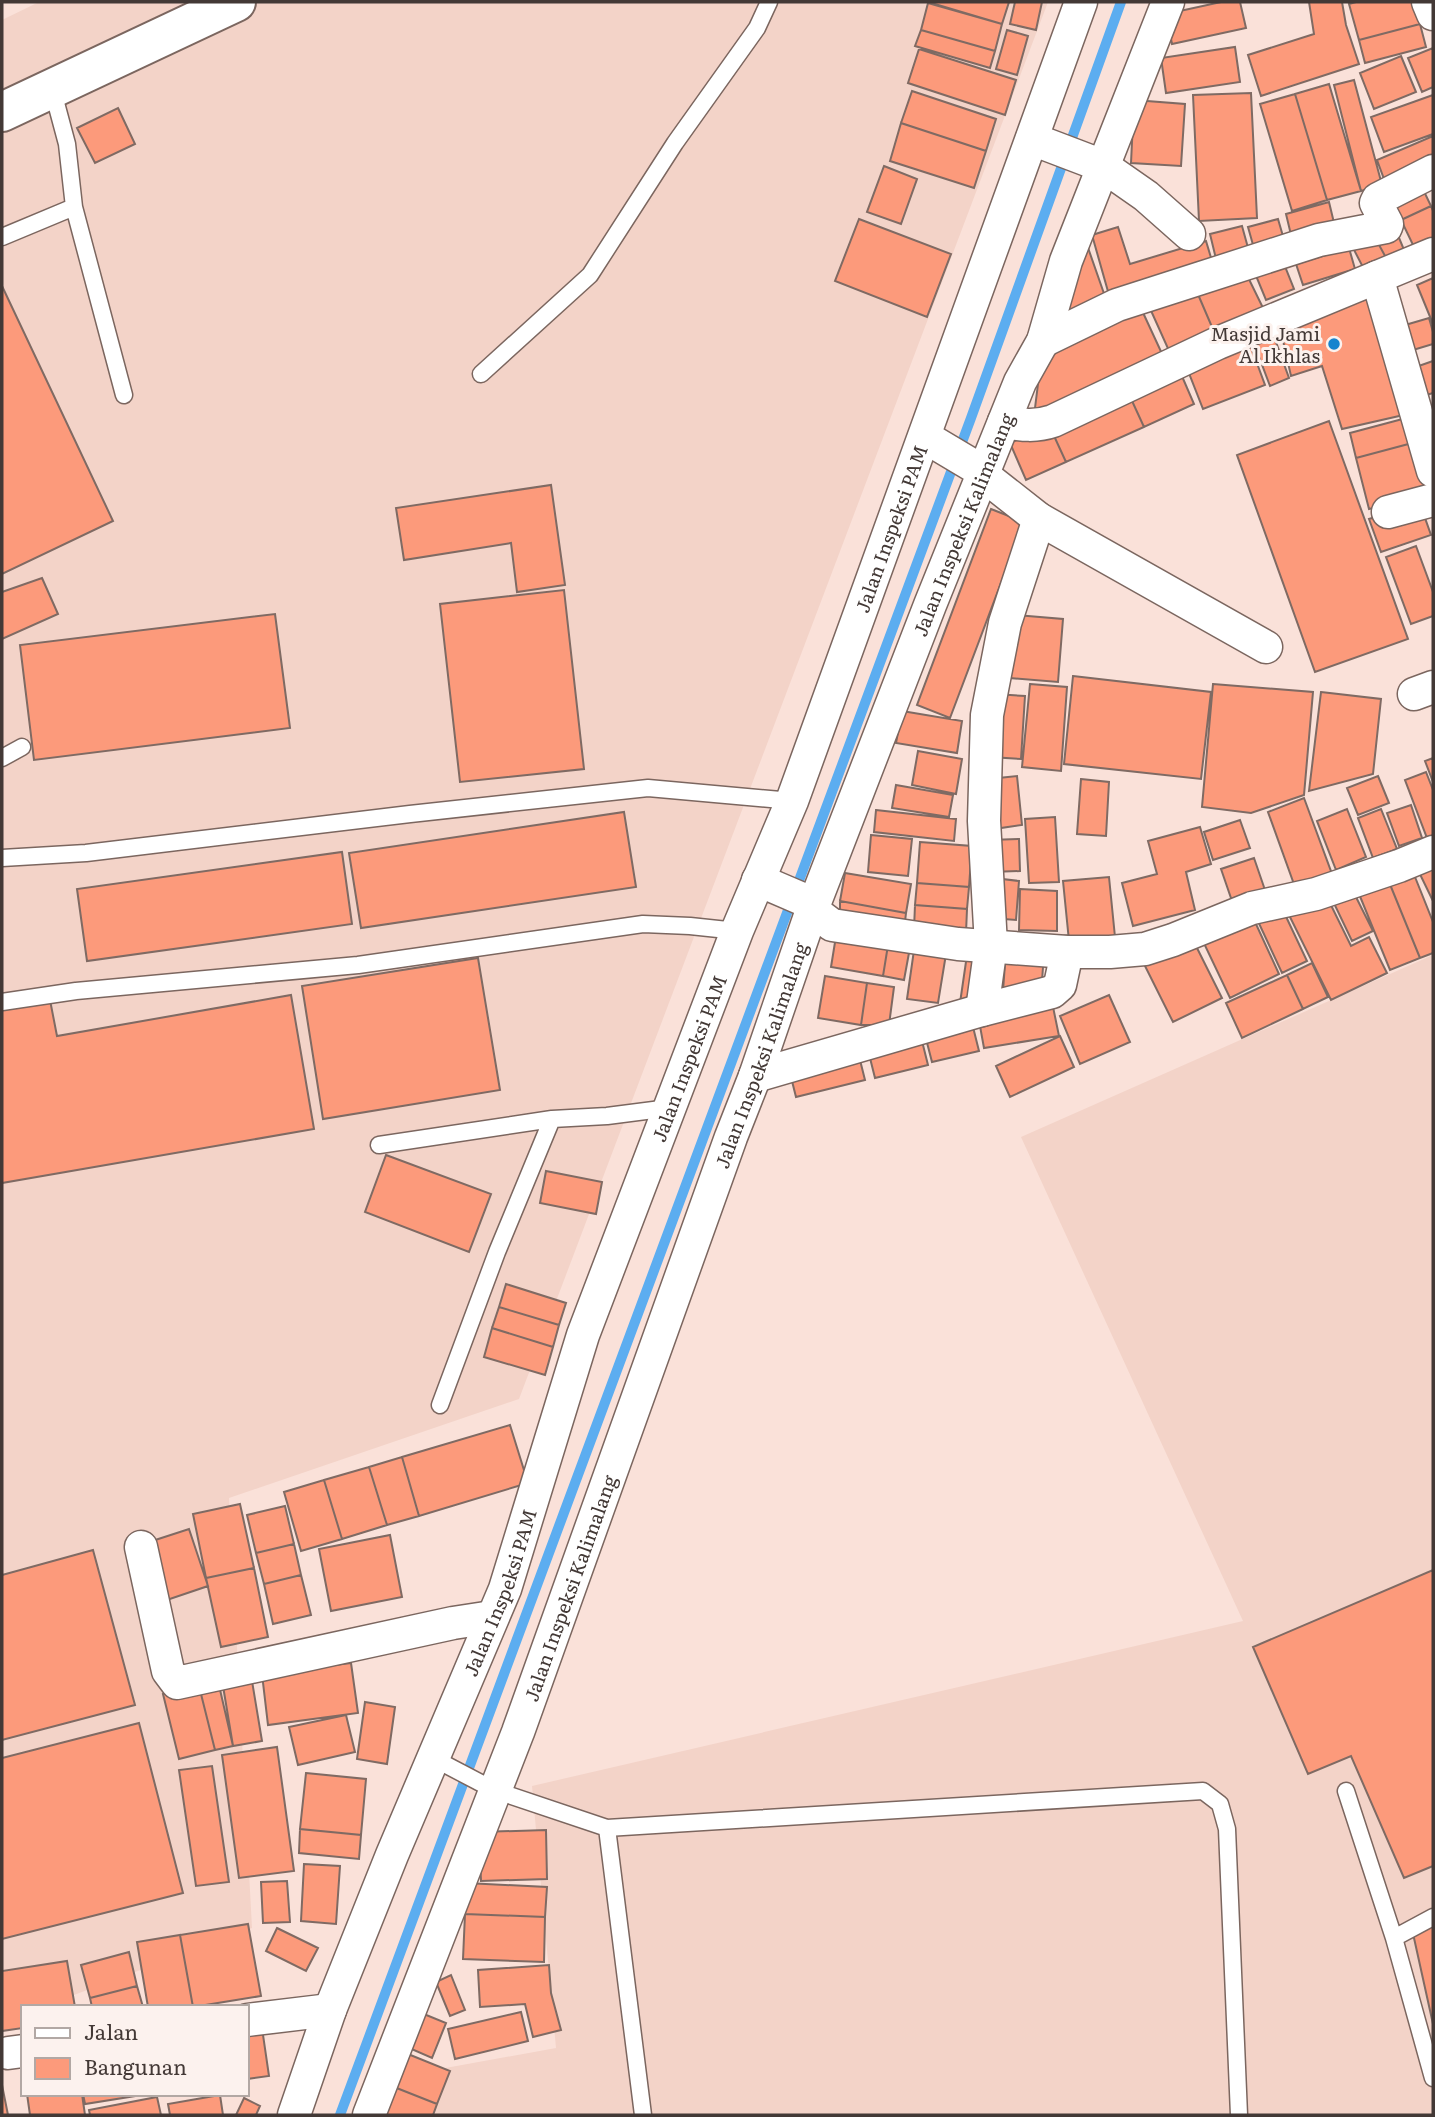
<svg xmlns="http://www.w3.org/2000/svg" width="1435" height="2117" viewBox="0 0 1435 2117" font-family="Literata,serif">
<rect width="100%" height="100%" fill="#fae1d9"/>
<path fill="#f3d3c8" d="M39 2H1048L519 1399 229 1498 252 1928 42 2007H23V2014L2 2022V20Z
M1433 955V2115H424L440 2069 556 2048 532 1786 1243 1621 1021 1137Z"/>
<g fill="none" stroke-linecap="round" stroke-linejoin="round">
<path stroke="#5cadf0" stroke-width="10" d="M340 2115 971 418 1121 2"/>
</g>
<path fill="#fc9a7b" stroke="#7f6a63" stroke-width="2" d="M928 2H1009L1002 24Z
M1015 2H1042L1036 30 1010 24Z
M1221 2H1240L1246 28 1172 44 1166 14Z
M1309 2H1342L1346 25 1359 64 1261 96 1248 55 1314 34Z
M1356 2H1414L1420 24 1359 40 1349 4Z
M928 3 1002 24 995 51 921 30Z
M1420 24 1426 47 1365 63 1359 40Z
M921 30 995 51 990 68 915 46Z
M1007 30 1028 36 1017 75 996 69Z
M1235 47 1240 82 1166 93 1161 58Z
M1433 48V87L1422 92 1408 58Z
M919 49 1016 80 1005 115 908 83Z
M1401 56 1416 92 1374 109 1360 73Z
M1354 80 1382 185 1361 191 1334 85Z
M1329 84 1361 191 1327 200 1295 94Z
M912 91 996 119 986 151 901 123Z
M1251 93 1257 218 1199 221 1193 95Z
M1295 94 1327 200 1292 211 1260 104Z
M1433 95V134L1384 152 1371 117Z
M1134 100 1185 104 1181 166 1131 163Z
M118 108 135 144 95 163 77 128Z
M901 123 986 151 974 188 890 161Z
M1433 136V158L1384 179 1377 160Z
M884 166 917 179 901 224 867 212Z
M1419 181 1431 206 1401 220 1391 198Z
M1329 202 1335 227 1292 239 1286 214Z
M1431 206 1433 211V238L1414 247 1401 220Z
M859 219 951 254 927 317 835 281Z
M1278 219 1285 243 1255 252 1248 227Z
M1242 226 1250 255 1217 263 1210 234Z
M1118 227 1130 264 1206 241 1215 271 1111 302 1092 235Z
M1372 232 1397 233 1407 257 1390 265Z
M1372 232 1390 265 1368 277 1351 244Z
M1086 242 1108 305 1065 318Z
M1349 248 1355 269 1303 285 1296 264Z
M1280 254 1294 289 1266 300 1252 266Z
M1243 267 1265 312 1215 334 1194 285Z
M1433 278V324L1417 285Z
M1194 285 1215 334 1170 353 1148 304Z
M2 286 113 521 2 574Z
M1368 299 1408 414 1342 429 1322 366 1291 376 1279 323Z
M1139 304 1164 358 1034 416 1043 344Z
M1429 318 1433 332V344L1403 353 1395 328Z
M1272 331 1289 378 1270 386 1252 338Z
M1248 339 1265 385 1203 409 1185 363Z
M1433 361V393L1417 398 1407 370Z
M1178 367 1194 404 1144 427 1127 390Z
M1127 390 1144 427 1066 462 1049 425Z
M1410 417 1416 442 1356 458 1350 433Z
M1329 421 1408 639 1315 672 1237 455Z
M1049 425 1066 462 1026 480 1010 443Z
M1416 442 1430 494 1369 509 1356 458Z
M551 485 565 585 517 592 511 543 404 560 396 508Z
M1420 504 1431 535 1381 552 1369 519Z
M991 509 1024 522 950 718 917 705Z
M1416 546 1433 592V616L1411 624 1386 557Z
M42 578 58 614 2 639V592Z
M564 590 584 769 460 782 440 604Z
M275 614 290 728 34 760 20 645Z
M1015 615 1063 619 1058 682 1010 678Z
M1073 676 1211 692 1201 779 1064 764Z
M1030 684 1067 687 1061 771 1022 767Z
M1213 684 1313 692 1304 795 1251 813 1202 807Z
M1321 692 1381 699 1373 774 1309 791Z
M995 694 1025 696 1021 759 990 757Z
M902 711 962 721 957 753 896 743Z
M918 751 962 759 956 794 912 785Z
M1433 758V782L1425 761Z
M1426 772 1433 790V835L1427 838 1405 780Z
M1017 776 1022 825 994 829 989 779Z
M1378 776 1389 803 1358 815 1347 788Z
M1081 779 1109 782 1106 836 1077 834Z
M896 785 953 795 949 817 892 808Z
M1304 798 1332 874 1295 887 1268 812Z
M1411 805 1422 838 1399 846 1387 813Z
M1347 809 1366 857 1336 870 1317 821Z
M1381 809 1397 849 1373 858 1358 818Z
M876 810 956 819 954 841 874 832Z
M624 812 636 887 361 928 349 853Z
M1055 817 1059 882 1029 883 1025 819Z
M1240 820 1250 848 1213 860 1204 832Z
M1200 827 1211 864 1186 872 1195 910 1133 926 1122 883 1157 874 1148 841Z
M871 835 912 839 908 876 868 872Z
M1019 839 1020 871 991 872 990 840Z
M920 842 972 846 969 887 917 883Z
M342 852 352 924 87 961 77 889Z
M1433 855V901L1415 864Z
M1254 858 1265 890 1232 901 1221 869Z
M1411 867 1433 922V953L1420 958 1387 877Z
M845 873 911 884 906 913 840 901Z
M1109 877 1115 937 1069 941 1063 881Z
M1387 877 1420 958 1390 970 1357 889Z
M994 878 1019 881 1016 920 991 918Z
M917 883 969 887 967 909 915 905Z
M1350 885 1373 931 1352 941 1330 895Z
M1020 889 1057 891V931L1019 930Z
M1326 895 1351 946 1369 937 1387 973 1331 1000 1288 913Z
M840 901 906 913 904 930 840 920Z
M915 905 967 909 966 933 914 929Z
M1281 906 1307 961 1282 973 1256 917Z
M1250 911 1279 974 1230 998 1200 935Z
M837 930 889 939 883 976 831 967Z
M889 939 911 942 904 980 883 976Z
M1193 940 1222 998 1173 1022 1144 964Z
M968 948 986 951 978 1006 960 1003Z
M914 950 946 954 938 1003 907 999Z
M1006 950 1044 954 1041 994 1003 991Z
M478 958 500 1090 323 1119 302 986Z
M1312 963 1328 997 1303 1009 1287 975Z
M1287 975 1303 1009 1242 1038 1226 1003Z
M825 976 867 983 861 1025 818 1018Z
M867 983 894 987 889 1025H861Z
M291 995 314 1129 2 1183V1008L50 1000 57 1036Z
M1109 995 1130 1042 1080 1064 1060 1016Z
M1052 1002 1059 1036 984 1048 978 1015Z
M971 1019 979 1051 932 1062 924 1031Z
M920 1033 928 1065 875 1078 867 1046Z
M1060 1036 1074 1067 1010 1097 996 1066Z
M858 1052 865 1080 796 1097 789 1069Z
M386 1155 491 1194 469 1252 365 1212Z
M546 1171 602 1182 596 1214 540 1203Z
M506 1284 566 1303 559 1325 499 1307Z
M499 1307 559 1325 553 1347 492 1328Z
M492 1328 553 1347 545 1375 484 1357Z
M510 1425 528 1483 419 1516 402 1457Z
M402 1457 419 1516 387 1525 369 1467Z
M369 1467 387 1525 342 1539 324 1480Z
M324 1480 342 1539 301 1551 284 1492Z
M240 1504 254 1568 206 1578 193 1514Z
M285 1506 294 1544 256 1553 247 1515Z
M189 1529 208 1586 161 1602 143 1544Z
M390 1535 402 1597 331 1611 319 1549Z
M294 1544 301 1575 264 1584 256 1553Z
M93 1550 135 1705 2 1740V1575Z
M254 1568 268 1637 221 1647 206 1578Z
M1433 1570V1866L1404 1878 1351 1756 1308 1774 1253 1647Z
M301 1575 311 1615 273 1624 264 1584Z
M351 1663 358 1713 268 1725 262 1674Z
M251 1675 262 1741 233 1746 222 1680Z
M218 1681 233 1746 215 1750 199 1686Z
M199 1686 215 1750 179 1759 163 1694Z
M365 1702 395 1707 387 1764 357 1759Z
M346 1715 355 1752 298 1765 289 1727Z
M139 1723 183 1893 2 1939V1758Z
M277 1747 294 1871 239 1878 222 1755Z
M212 1766 229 1882 196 1886 179 1770Z
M306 1773 366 1779 361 1835 300 1829Z
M300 1829 361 1835 359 1859 299 1853Z
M546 1830 547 1879 481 1881 479 1832Z
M304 1864 340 1866 336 1924 301 1921Z
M287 1881 290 1922 263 1923 261 1882Z
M466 1883 547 1887 545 1917 465 1914Z
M465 1914 545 1917 544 1962 463 1959Z
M248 1924 261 1996 193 2007 180 1935Z
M1433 1924V2024L1412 1929Z
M277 1928 318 1948 306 1971 266 1951Z
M180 1935 193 2007H148L137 1942Z
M129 1952 137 1986 90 1998 81 1965Z
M67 1961 75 2007H23V2028L2 2031V1971Z
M549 1965 551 1993 561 2030 533 2037 525 2004 480 2007 478 1970Z
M451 1975 465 2010 450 2016 436 1982Z
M137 1986 143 2007H92L90 1998Z
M414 2010 446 2023 432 2058 400 2044Z
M521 2012 528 2041 455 2059 448 2029Z
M262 2028 269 2076 247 2079V2030Z
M403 2052 450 2071 437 2104 389 2085Z
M2 2085 8 2115H2Z
M389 2085 437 2104 433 2115H378Z
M27 2094H82L85 2115H30Z
M83 2094H148L85 2104Z
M220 2095 223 2115H170L168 2104Z
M157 2097 161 2115H90L89 2110Z
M244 2098 260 2106 256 2115H236Z"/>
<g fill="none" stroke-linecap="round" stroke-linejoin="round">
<g stroke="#7b665f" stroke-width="19">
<path id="lane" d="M52 88 67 144 74 207 124 395
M2 237 74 207
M481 374 590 275 675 143 757 28 769 2
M2 758 22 747
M2 858 86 853 410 814 648 788 792 801
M2 1002 76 991 358 965 643 924 690 926 737 931
M379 1145 552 1119
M440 1405 497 1252 552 1119 607 1116 669 1108
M433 1758 494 1790 607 1828 1203 1791 1220 1804 1227 1829 1239 2115
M1346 1791 1394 1938 1433 2078
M607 1828 643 2115
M1394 1938 1433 1917"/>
</g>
<g stroke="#7b665f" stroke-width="35">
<g id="street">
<path d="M1428 2 1433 14"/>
<path d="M1032 139 1103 166 1146 196 1189 234"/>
<path d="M1377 277 1433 471"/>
<path d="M1043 341 1117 305 1201 278 1319 240 1386 227 1387 224 1376 203 1378 199 1433 171"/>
<path d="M1004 422C1021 425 1036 427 1053 421L1218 343 1433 254"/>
<path d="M925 437 977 468 983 475 1039 519 1266 647"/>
<path d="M1388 512 1433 500"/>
<path d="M1414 694 1433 687"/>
<path d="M758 880 807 901 812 910 832 925 958 944 1067 952H1110L1145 949 1173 940 1252 908 1316 894 1399 866 1433 852"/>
<path d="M982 1010 991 945 984 821 987 715 1005 623 1039 519"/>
<path d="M755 1076 982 1010 1052 992 1060 985 1067 952"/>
<path d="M141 1547 168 1671 177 1683 453 1623 492 1617"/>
<path d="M247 2020 330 2010"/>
<path d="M8 2053 23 2051"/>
<path id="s1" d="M294 2115 330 2010 392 1855 505 1589 583 1335 737 931 792 801 1081 2"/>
<path id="s2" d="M369 2115 518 1732 731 1137 755 1076 812 910 930 605 1020 382 1043 341 1066 261 1168 2"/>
</g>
</g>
<g stroke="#7b665f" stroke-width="42">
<path id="highway" d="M2 112 236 2"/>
</g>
<use href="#lane" stroke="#fff" stroke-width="16"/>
<use href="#street" stroke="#fff" stroke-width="32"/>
<use href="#highway" stroke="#fff" stroke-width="38"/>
</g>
<circle fill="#1784ce" stroke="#fcf2ee" stroke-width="2.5" cx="1334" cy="344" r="7"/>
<g text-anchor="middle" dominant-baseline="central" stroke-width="6" stroke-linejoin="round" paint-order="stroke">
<g font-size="19" fill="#433936" stroke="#fcf2ee" text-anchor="end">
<text x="1320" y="333">Masjid Jami<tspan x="1320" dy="22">Al Ikhlas</tspan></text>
</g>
<g font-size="19" fill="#433936" stroke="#fcf2ee">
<text stroke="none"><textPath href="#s2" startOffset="1698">Jalan Inspeksi Kalimalang</textPath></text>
<text stroke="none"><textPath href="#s1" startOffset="1696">Jalan Inspeksi PAM</textPath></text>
<text stroke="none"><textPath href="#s2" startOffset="1130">Jalan Inspeksi Kalimalang</textPath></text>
<text stroke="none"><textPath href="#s1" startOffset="1129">Jalan Inspeksi PAM</textPath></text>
<text stroke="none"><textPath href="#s2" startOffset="564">Jalan Inspeksi Kalimalang</textPath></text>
<text stroke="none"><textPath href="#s1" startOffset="562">Jalan Inspeksi PAM</textPath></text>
</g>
</g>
<rect width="1435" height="2117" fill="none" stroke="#433936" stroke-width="7"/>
<rect x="21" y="2005" width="228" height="91" fill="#fcf2ee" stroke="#b2a8a4" stroke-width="2"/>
<rect x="35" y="2028" width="35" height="10" fill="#ffffff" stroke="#b2a8a4" stroke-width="2"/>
<text x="84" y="2040" font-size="21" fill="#433936">Jalan</text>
<rect x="35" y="2058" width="35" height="21" fill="#fc9a7b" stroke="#b2a8a4" stroke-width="2"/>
<text x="84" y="2075" font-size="21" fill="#433936">Bangunan</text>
</svg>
